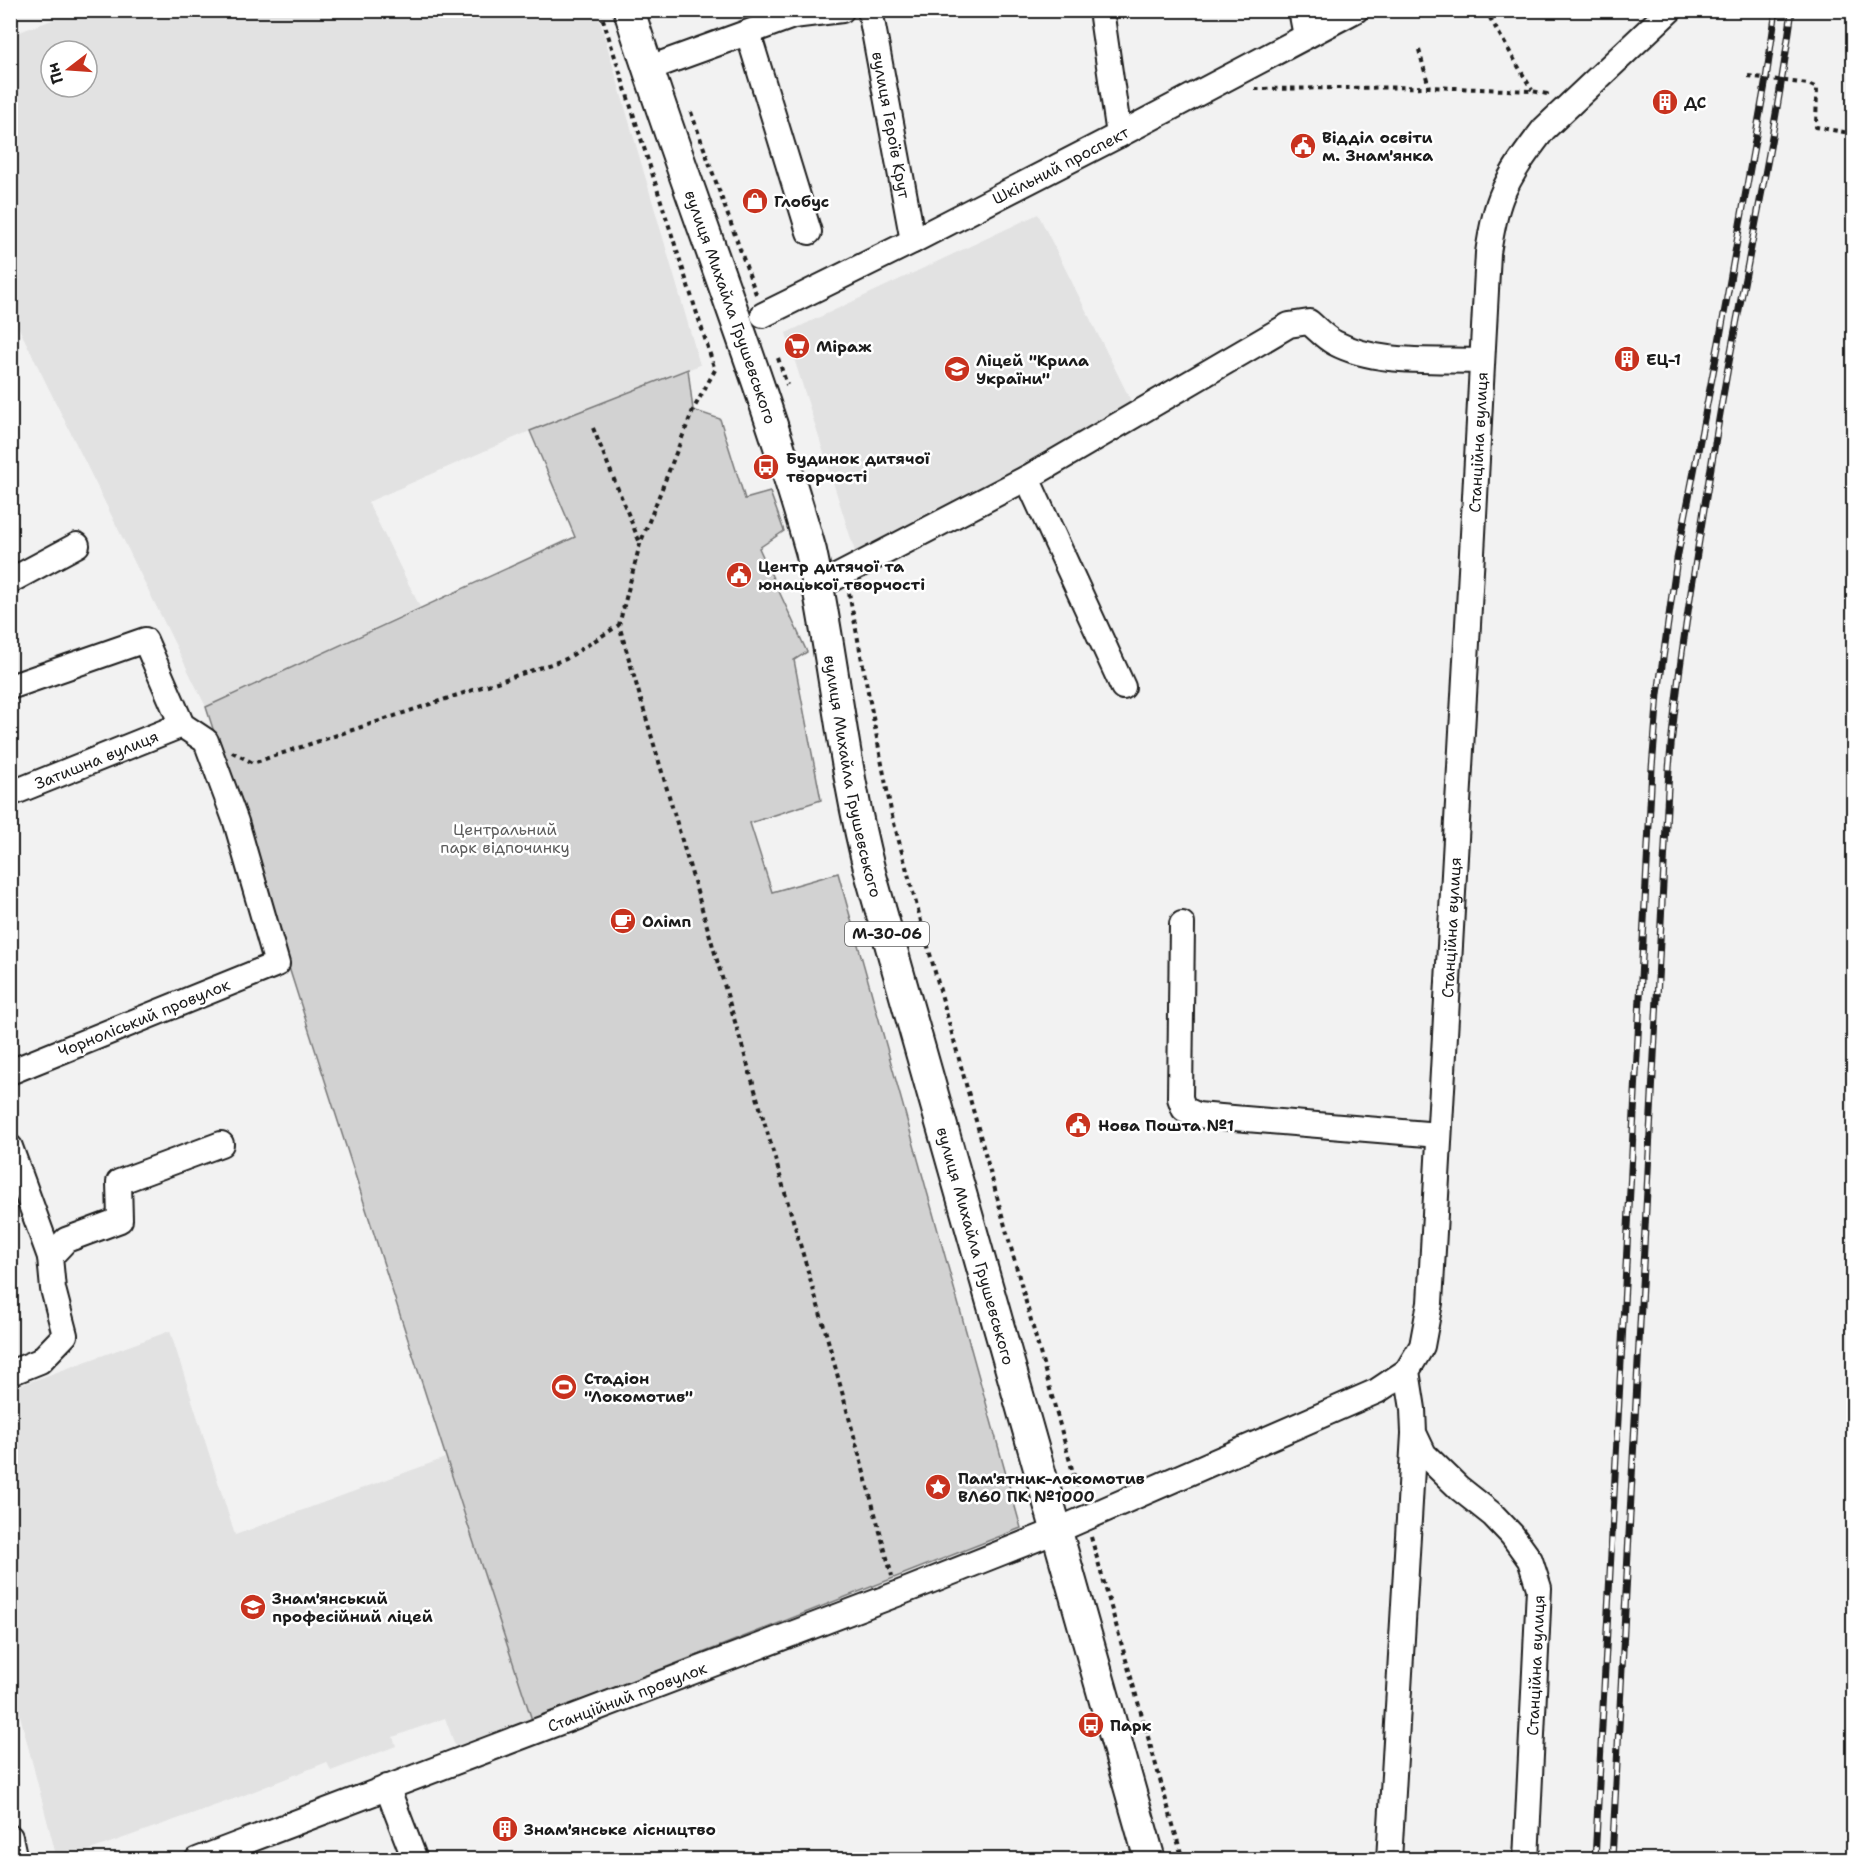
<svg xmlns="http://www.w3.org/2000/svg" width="1864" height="1870" viewBox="0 0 1864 1870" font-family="'Shantell Sans',sans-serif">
<rect width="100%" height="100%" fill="#f2f2f2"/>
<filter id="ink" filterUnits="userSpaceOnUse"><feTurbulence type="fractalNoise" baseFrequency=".0167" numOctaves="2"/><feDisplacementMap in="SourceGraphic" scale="12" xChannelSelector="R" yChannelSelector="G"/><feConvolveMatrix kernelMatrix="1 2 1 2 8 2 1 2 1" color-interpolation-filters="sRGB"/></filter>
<g filter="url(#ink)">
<path fill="#e2e2e2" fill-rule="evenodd" d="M80 10 597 11 700 365 530 431 368 502 420 607 206 707 11 312V35ZM51 51H87V87H51Z
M1038 214 1133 405 857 558 786 333Z
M170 1331 235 1535 445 1458 532 1720 456 1748 445 1718 393 1737 396 1746 331 1771 327 1762 242 1796 90 1850 57 1859 11 1680 10 1389Z"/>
<path fill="#d2d2d2" stroke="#777" stroke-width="1.5" d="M688 369 693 410 720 419 745 499 770 492 784 531 759 548 807 652 794 660 821 800 750 823 772 892 838 873 1021 1528 532 1720C420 1383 314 1045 206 707L575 537 530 431Z"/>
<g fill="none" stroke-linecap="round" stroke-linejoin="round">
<g stroke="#1c1c1c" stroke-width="28">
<g id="minor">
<path id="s1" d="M870 10 913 241"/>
<path d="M1101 10 1119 135"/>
<path d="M1301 10 1306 36"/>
<path d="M748 33 809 232"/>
<path d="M647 69 793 16 842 10"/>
<path id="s2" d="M763 315 913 241 1119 135 1356 10"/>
<path d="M1027 478 1123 687"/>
<path d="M10 581 77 545"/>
<path d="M819 586 1027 478 1289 325 1309 322C1317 329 1325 338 1335 343 1377 365 1435 359 1482 361"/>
<path d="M10 687 145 640 182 725 206 741 236 822 277 964 10 1072"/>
<path id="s3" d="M10 794 182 725"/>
<path d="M1182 924 1180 1098 1184 1109 1197 1115 1439 1135"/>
<path d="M10 1147 50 1257 53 1289 65 1335 40 1361 10 1373"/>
<path d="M50 1257 66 1240 120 1220 119 1182 221 1144"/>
<path d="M387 1787 415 1860"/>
<path d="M10 1837 15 1860"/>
<path id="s4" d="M197 1860 897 1594 1056 1531 1377 1391 1407 1371"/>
<path d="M1389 1860 1414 1434"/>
<path id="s5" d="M1526 1860 1539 1588 1530 1560 1512 1535 1493 1515 1459 1488 1424 1454 1414 1433 1413 1409 1407 1371 1422 1346 1430 1303 1472 553 1488 253C1491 234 1494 215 1501 197 1511 172 1528 150 1544 129L1670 10"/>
</g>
</g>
<g stroke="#1c1c1c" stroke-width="34">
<g id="major">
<path id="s6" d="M629 10C686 192 759 368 811 551 834 659 843 769 871 876L1150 1860"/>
</g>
</g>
<path stroke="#1c1c1c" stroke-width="4" stroke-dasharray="4.5 4.5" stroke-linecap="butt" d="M600 10 715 370 693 410 640 544 619 625 826 1333 892 1576
M1490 18 1532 90
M1419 50 1429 87
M1748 76 1808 84 1817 88 1816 127 1849 133 1854 128
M1255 89 1429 87 1532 91 1547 94 1545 97
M691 112 756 294
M778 358 787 385
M593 428 640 543
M849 593 892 816 1080 1498
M232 752 253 763 566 659 619 625
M1091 1537 1183 1860"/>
<use href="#minor" stroke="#fff" stroke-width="24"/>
<use href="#major" stroke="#fff" stroke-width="30"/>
<g stroke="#1c1c1c" stroke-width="7">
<path id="rail" d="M1595 1860 1652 768 1658 694 1677 559 1719 342 1766 79 1776 10
M1612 1860 1669 769C1676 680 1691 592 1705 503 1714 451 1722 398 1732 346 1753 235 1777 123 1792 10"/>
</g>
<use href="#rail" stroke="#fff" stroke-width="4.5" stroke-dasharray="14" stroke-linecap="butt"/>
</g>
</g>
<defs>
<g id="building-disc" transform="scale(1.35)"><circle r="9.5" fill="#c8321e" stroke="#fff"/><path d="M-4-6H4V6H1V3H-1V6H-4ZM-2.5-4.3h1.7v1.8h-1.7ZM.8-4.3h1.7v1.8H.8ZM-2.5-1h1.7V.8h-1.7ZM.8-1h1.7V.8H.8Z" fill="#fff"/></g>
<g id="civic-disc" transform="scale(1.35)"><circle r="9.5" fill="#c8321e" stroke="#fff"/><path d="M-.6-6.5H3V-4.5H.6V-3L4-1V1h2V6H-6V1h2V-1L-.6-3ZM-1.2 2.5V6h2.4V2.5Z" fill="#fff"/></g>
<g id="shop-disc" transform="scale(1.35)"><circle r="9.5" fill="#c8321e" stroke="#fff"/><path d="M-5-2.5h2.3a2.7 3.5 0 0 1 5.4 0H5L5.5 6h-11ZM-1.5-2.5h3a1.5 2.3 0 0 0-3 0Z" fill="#fff"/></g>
<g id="supermarket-disc" transform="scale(1.35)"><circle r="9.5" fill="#c8321e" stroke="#fff"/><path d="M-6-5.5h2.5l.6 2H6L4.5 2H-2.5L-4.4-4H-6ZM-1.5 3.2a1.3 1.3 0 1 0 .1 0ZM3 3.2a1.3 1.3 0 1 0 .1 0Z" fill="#fff"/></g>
<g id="school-disc" transform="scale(1.35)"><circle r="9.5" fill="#c8321e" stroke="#fff"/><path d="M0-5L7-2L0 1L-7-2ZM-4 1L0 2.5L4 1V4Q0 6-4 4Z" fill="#fff"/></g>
<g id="bus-disc" transform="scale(1.35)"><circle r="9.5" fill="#c8321e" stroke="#fff"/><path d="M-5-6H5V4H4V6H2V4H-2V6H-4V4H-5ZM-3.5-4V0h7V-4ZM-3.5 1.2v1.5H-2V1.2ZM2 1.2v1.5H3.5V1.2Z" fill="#fff"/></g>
<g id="cafe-disc" transform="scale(1.35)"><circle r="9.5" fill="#c8321e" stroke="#fff"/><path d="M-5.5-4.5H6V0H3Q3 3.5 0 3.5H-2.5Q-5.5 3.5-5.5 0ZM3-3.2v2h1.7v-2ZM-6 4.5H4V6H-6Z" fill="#fff"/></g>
<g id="stadium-disc" transform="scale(1.35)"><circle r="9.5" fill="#c8321e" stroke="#fff"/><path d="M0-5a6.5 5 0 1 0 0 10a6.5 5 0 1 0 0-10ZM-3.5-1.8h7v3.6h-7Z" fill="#fff"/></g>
<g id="sight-disc" transform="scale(1.35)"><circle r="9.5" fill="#c8321e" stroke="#fff"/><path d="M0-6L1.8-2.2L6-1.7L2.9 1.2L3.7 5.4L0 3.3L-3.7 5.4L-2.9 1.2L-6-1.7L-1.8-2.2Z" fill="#fff"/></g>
<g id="university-disc" transform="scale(1.35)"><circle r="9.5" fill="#c8321e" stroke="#fff"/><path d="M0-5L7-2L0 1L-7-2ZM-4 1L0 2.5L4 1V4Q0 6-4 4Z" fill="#fff"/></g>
</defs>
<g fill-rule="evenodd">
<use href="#building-disc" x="1665" y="102"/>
<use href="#civic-disc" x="1303" y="146"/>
<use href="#shop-disc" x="755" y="201"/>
<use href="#supermarket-disc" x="797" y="346"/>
<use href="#building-disc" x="1627" y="359"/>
<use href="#school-disc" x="957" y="369"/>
<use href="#bus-disc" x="766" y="467"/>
<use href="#civic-disc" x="739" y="575"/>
<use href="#cafe-disc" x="623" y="921"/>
<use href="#civic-disc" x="1078" y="1125"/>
<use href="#stadium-disc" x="564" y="1387"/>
<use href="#sight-disc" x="938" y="1487"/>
<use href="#university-disc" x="253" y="1607"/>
<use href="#bus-disc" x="1091" y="1725"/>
<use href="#building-disc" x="505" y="1829"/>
</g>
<g text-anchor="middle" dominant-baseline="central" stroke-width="5" stroke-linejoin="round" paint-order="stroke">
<rect fill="#fff" stroke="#606060" stroke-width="1.5" x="845" y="922" width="84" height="24" rx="4.5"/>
<g font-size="15" font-weight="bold" fill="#1c1c1c">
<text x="887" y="934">М-30-06</text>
</g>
<g font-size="16" font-weight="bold" fill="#1c1c1c" stroke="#fff" text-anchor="start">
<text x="1684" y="102">ДС</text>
<text x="1322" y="137">Відділ освіти<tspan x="1322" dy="18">м. Знам'янка</tspan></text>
<text x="774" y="201">Глобус</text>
<text x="816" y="346">Міраж</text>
<text x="1646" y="359">ЕЦ-1</text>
<text x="976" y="360">Ліцей "Крила<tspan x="976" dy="18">України"</tspan></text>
<text x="786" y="458">Будинок дитячої<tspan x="786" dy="18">творчості</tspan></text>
<text x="758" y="566">Центр дитячої та<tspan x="758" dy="18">юнацької творчості</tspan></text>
<text x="642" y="921">Олімп</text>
<text x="1098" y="1125">Нова Пошта №1</text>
<text x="584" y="1378">Стадіон<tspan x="584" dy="18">"Локомотив"</tspan></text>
<text x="958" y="1478">Пам'ятник-локомотив<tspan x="958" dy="18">ВЛ60 ПК №1000</tspan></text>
<text x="272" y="1598">Знам'янський<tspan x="272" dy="18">професійний ліцей</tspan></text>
<text x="1110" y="1725">Парк</text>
<text x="524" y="1829">Знам'янське лісництво</text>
</g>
<g font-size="16" fill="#1c1c1c" stroke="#fff">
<text stroke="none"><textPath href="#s1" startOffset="117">вулиця Героїв Крут</textPath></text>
<text stroke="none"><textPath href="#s2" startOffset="333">Шкільний проспект</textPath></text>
<text stroke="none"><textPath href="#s6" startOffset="314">вулиця Михайла Грушевського</textPath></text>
<text stroke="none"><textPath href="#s5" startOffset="1473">Станційна вулиця</textPath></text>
<text stroke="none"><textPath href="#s3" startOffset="93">Затишна вулиця</textPath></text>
<text stroke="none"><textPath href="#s6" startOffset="800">вулиця Михайла Грушевського</textPath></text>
<text stroke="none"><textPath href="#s5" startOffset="987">Станційна вулиця</textPath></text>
<text transform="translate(144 1018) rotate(-22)">Чорноліський провулок</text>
<text stroke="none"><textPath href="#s6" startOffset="1286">вулиця Михайла Грушевського</textPath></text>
<text stroke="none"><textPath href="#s5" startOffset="195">Станційна вулиця</textPath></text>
<text stroke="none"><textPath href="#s4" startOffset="460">Станційний провулок</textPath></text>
</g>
<g font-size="16" fill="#5c5c5c" stroke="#fff">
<text x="505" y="829">Центральний<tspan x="505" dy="18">парк відпочинку</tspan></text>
</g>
</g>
<rect width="1864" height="1870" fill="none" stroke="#fff" stroke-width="36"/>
<rect x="18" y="18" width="1828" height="1834" fill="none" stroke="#1c1c1c" stroke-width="2" filter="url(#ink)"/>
<g transform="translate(69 69) rotate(253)"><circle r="28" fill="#ffffff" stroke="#a4a4a4" stroke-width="1.5"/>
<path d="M0-4.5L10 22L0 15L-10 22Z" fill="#c8321e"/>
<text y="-9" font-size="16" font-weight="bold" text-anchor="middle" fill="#1c1c1c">Пн</text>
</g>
</svg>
